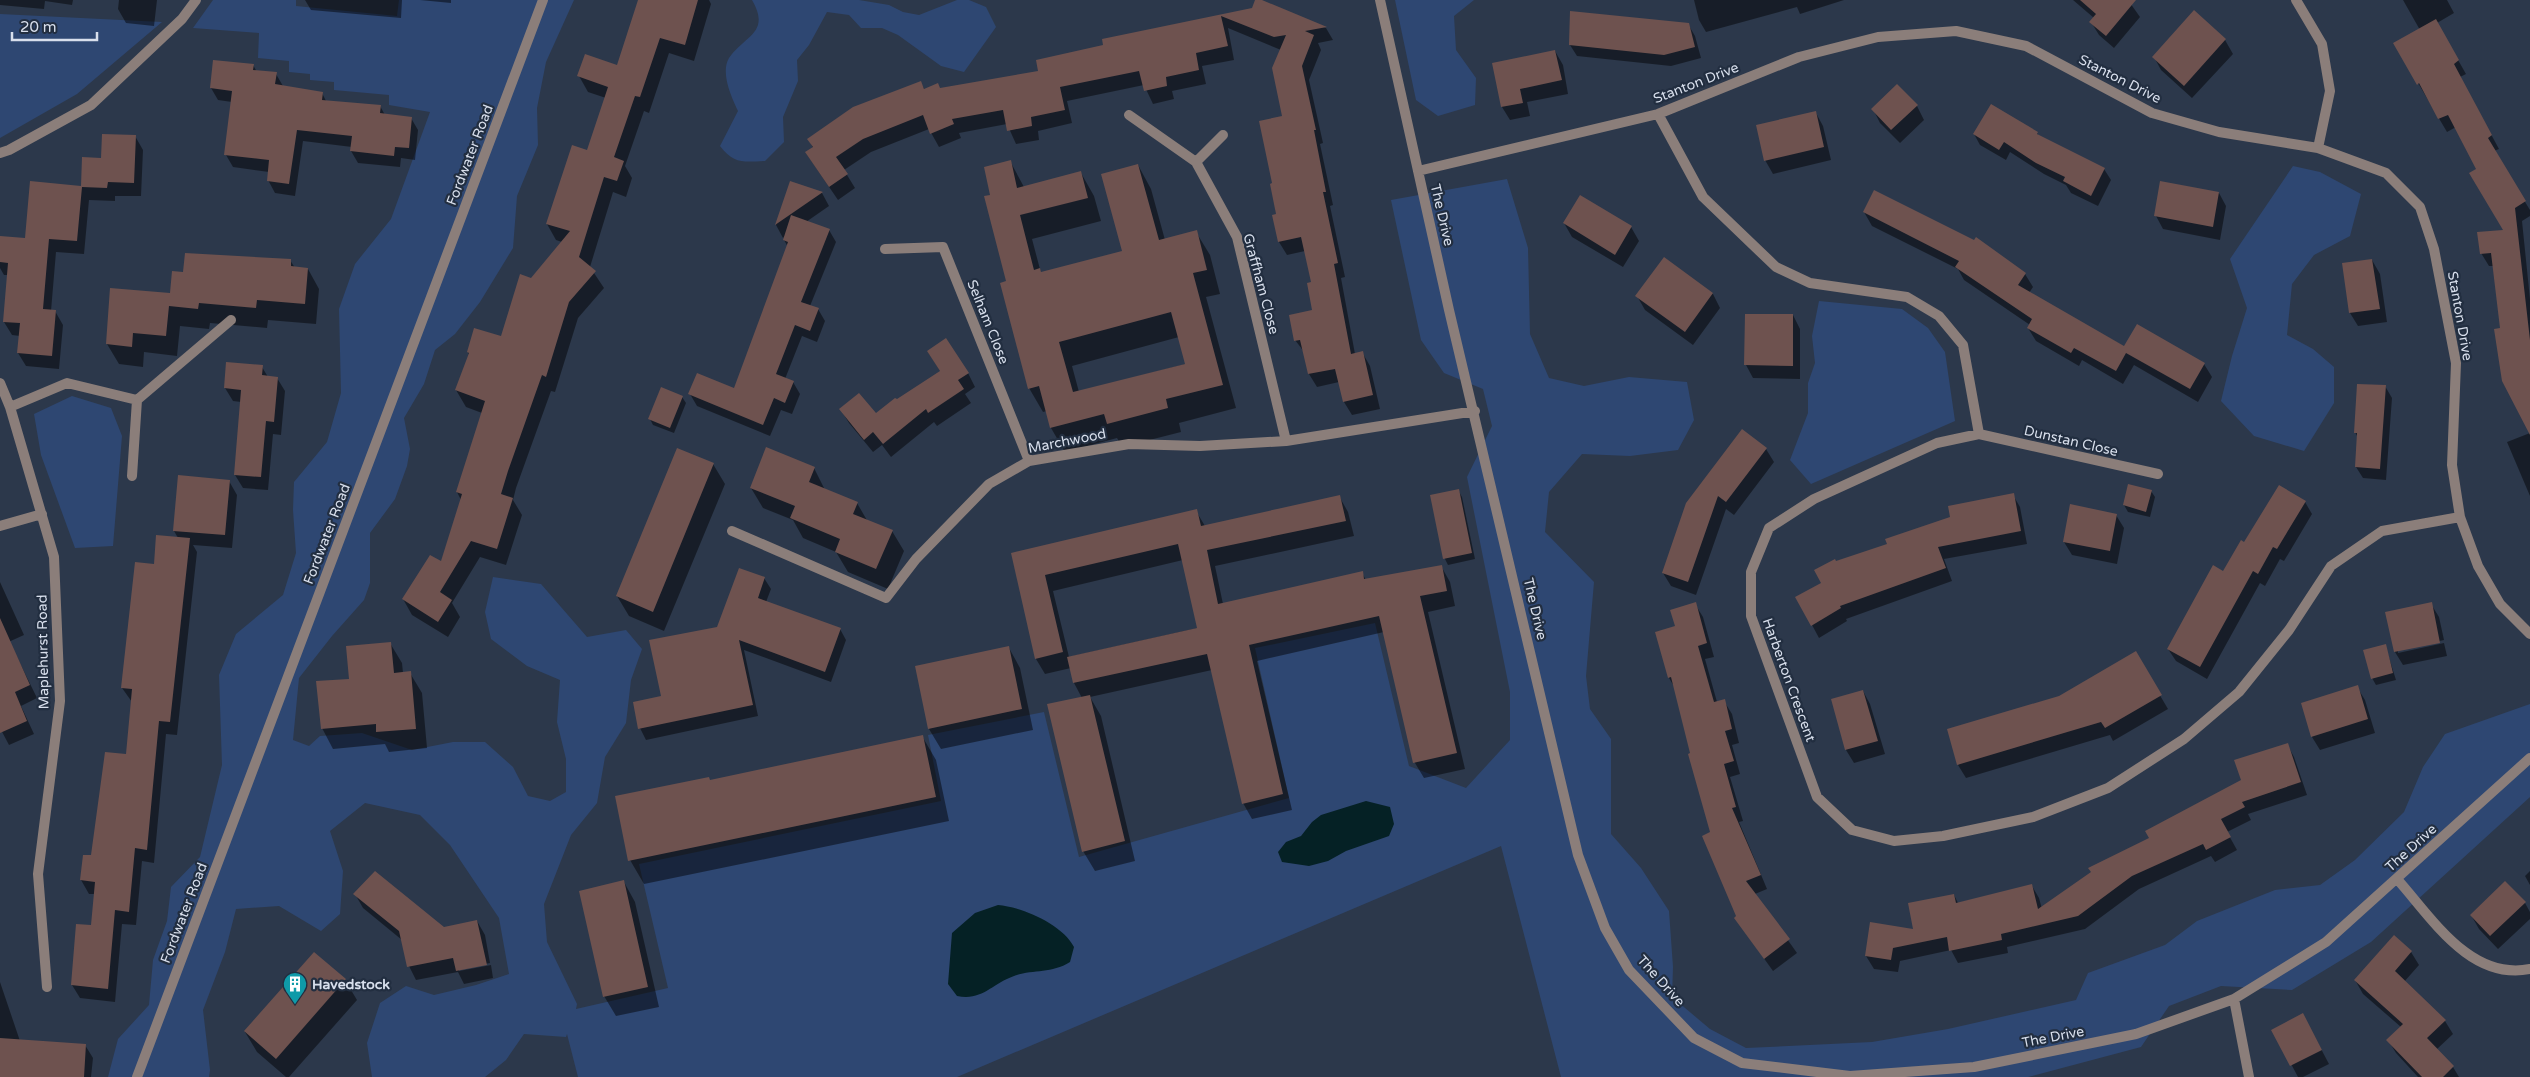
<svg xmlns="http://www.w3.org/2000/svg" width="2530" height="1077" viewBox="0 0 2530 1077" font-family="'Varela Round',sans-serif">
<rect width="100%" height="100%" fill="#2c384b"/>
<path fill="#2e4772" d="M213 0H296V6L397 16 399 0H574L546 62 537 108 538 145 517 196 513 248 480 302 455 334 435 350 424 384 404 418 410 449 407 466 395 499 370 533V583L364 600 332 636 299 678 293 740 309 746 320 736 362 733 412 750 453 742H485L513 767 528 796 550 801 566 792V759L557 722 560 680 527 666 491 639 485 612 493 577 541 584 587 637 626 630 642 649 631 680 626 723 605 757 597 803 571 835 544 904 547 942 577 1004 576 1009 668 988 639 864 941 801 928 735 1044 712 1079 857 1289 798 1255 648 1375 623 1409 766 1466 788 1510 740V692L1467 477 1492 426 1483 389 1444 373 1421 340 1391 200 1507 179 1528 248 1530 334 1549 378 1584 386 1629 377 1687 382 1694 420 1678 450 1630 456 1582 454 1549 492 1545 532 1594 582 1586 676 1590 709 1611 739V834L1641 868 1669 911 1673 967 1672 997 1710 1029 1746 1048 1872 1042 1948 1029 2076 1000 2088 973 2165 945 2197 921 2275 890 2320 885 2355 860 2404 812 2423 767 2445 734 2530 704V797L2371 942 2292 990 2221 986 2169 1006 2141 1047 2028 1077H1561L1501 846 957 1077H578L567 1034 566 1037 524 1034 506 1060 485 1077H372L367 1043 380 1003 406 986 434 995 476 985 509 974 499 918 450 845 420 815 365 803 330 831 343 871 340 914 321 931 279 906 236 909 225 952 203 1010 210 1070 209 1077H108L118 1039 149 1005 153 960 167 921 171 887 200 857 222 765 219 675 236 634 283 595 296 553 293 510 294 482 327 442 341 393 339 309 355 264 391 219 430 112 389 105V95L334 90V82L310 80V74L289 72V61L258 58 259 33 193 28Z
M752 0H859L889 5 903 12 919 15 957 0H969L986 7 996 27 964 72 941 66 898 35 882 28H861L849 15 827 12 809 45 797 60 798 81 783 117 784 142 765 161C743 162 734 164 720 146L738 111C732 98 720 73 729 58 745 35 771 33 752 0Z
M1395 0H1474L1454 16 1456 50 1476 78 1475 105 1438 116 1416 100Z
M0 14 162 22 77 94 0 138Z
M2293 166 2320 172 2361 194 2350 236 2314 255 2292 284 2287 335 2313 349 2334 367V403L2304 451 2254 436 2221 401 2232 356 2247 308 2230 259Z
M1819 301 1902 309 1928 328 1945 352 1955 421 1811 484 1790 460 1808 413V383L1815 363 1812 336Z
M72 396 111 408 122 436 113 546 75 548 41 455 34 414Z"/>
<path fill="#052125" d="M1366 801 1390 807 1394 824 1389 836 1346 851 1328 861 1309 866 1282 862 1278 852 1286 842 1301 836 1312 822 1321 815Z
M998 905C1022 907 1062 924 1074 947L1070 962C1051 974 1033 969 1014 976 991 984 983 1001 957 996L948 984 952 933 975 913Z"/>
<path fill="#0007" fill-rule="evenodd" d="M0 0H73L72 5 45 1 44 9 0 5Z
M119 0H157L154 26 126 23 118 9Z
M305 0H402L401 18 311 10Z
M420 0H451V3Z
M639 0H709L711 4 694 61 669 53 649 113 644 111 625 166 632 178 626 197 613 192 590 267 604 288 578 318 555 392 551 391 516 488 513 500 522 515 506 565 480 557 452 603 460 617 448 637 412 615 403 599 441 563 461 500 457 492 482 413 466 407 456 390 469 355 468 352 502 338 531 279 562 242 556 240 547 224 588 151 606 98 588 92 579 76 618 66Z
M1256 0 1326 28 1333 40 1318 43 1321 50 1309 80 1323 143 1320 144 1333 205 1330 206 1345 277 1341 278 1355 354 1362 352 1370 366 1380 409 1352 415 1344 402 1339 382 1317 387 1309 374 1305 353 1295 340 1313 311 1312 283 1305 251 1287 255 1279 242 1273 184 1284 117 1281 50 1228 28 1234 60 1202 66 1206 84 1172 91 1174 99 1153 104 1144 85 1067 101 1072 123 1038 131 1039 140 1016 144 1007 124 959 133 961 138 939 147 929 129 871 152 844 170 855 188 838 200 806 153 813 148 809 139 920 82 925 90H940L1039 72 1105 46 1103 40 1253 9Z
M1694 0H1844L1800 14 1797 7 1706 32 1699 20Z
M2073 0H2128L2140 17 2114 48 2099 35 2091 22 2094 18Z
M2403 0H2447L2454 13 2437 23 2466 74 2460 77 2499 149 2494 151 2530 210V216L2522 221 2530 299V431L2501 329 2494 266H2489L2481 253 2505 231 2478 169 2456 127 2447 132 2395 44 2420 30Z
M2194 12 2225 40 2233 54 2192 98 2161 70 2154 57Z
M1688 24 1695 36 1701 58 1671 66 1577 56 1570 45Z
M1555 51 1563 65 1568 94 1527 102 1530 116 1510 120 1502 107 1493 64Z
M253 65 257 72 276 74 283 86 322 93 326 101 380 106 385 115 411 118 418 130 415 160 401 158 400 167 358 163 351 151 352 147 303 141 295 196 275 193 268 180 269 172 233 167 226 155 232 102 218 100 211 88Z
M1917 106 1924 120 1900 143 1880 123 1873 109Z
M1816 113 1823 126 1831 160 1773 174 1765 160Z
M2037 133 2039 137 2104 169 2111 180 2098 206 2071 193 2066 185 2044 174 2010 152 2006 160 1980 145 1974 134Z
M135 136 143 150 141 196H115V201L89 200 84 254 56 252 51 311H55L63 325 59 369 26 366 18 353 20 336 12 335 4 322 8 275H4L0 268V237L26 240 31 183 82 187 83 159H102Z
M1010 161 1024 187 1081 173 1094 196 1101 221 1032 239 1041 273 1123 252 1138 165 1151 189 1165 240 1196 232 1210 255 1220 294 1206 297 1236 408 1179 423 1181 432 1122 447 1117 438 1065 452 1051 428 1047 411 1043 412 1029 388 1008 282 992 196ZM1179 337 1186 364 1079 392 1072 366Z
M791 182 822 193 829 206 806 222 829 230 836 242 810 306 818 309 825 321 817 342 802 336 785 379 793 382 800 394 792 414 781 410 770 436 697 406 690 394 735 390 788 247 784 240 785 236 783 238 776 225Z
M2219 193 2226 206 2220 240 2163 229 2156 216Z
M1864 212 2025 274 2033 287 2029 293 2125 347 2204 364 2212 377 2198 402 2134 365 2123 384 2082 360 2079 366 2036 341 2028 328 2030 325 1964 280 1958 269 1872 226Z
M1564 223 1631 227 1639 241 1623 267 1572 237Z
M1664 259 1713 294 1720 308 1693 345 1645 310 1637 296Z
M290 260 295 268 308 269 319 289 316 324 268 320 267 328 210 323 209 329 180 326 177 356 144 352 143 367 119 364 107 344 112 289 171 294Z
M2372 260 2380 274 2387 322 2358 326 2350 313 2343 264Z
M1793 315 1800 329V379L1753 378 1746 365Z
M928 352 968 373 975 387 965 394 971 403 937 426 934 422 891 457 882 445 873 452 849 423 841 410 875 415 941 372Z
M262 367 268 377 277 378 285 391 281 435 273 434 268 490 243 488 235 475 241 402 233 401 225 388Z
M2385 386 2392 398 2386 480 2363 478 2356 467 2358 438 2355 432Z
M682 397 686 403 674 433 653 425 650 419Z
M2530 433V496L2507 442Z
M1766 449 1774 462 1734 515 1726 509 1696 595 1671 586 1663 573 1687 504Z
M713 464 725 484 664 631 629 616 617 596Z
M814 468 825 490 857 503 868 522 892 531 904 551 888 589 848 572 836 552 803 538 793 520 763 508 751 488Z
M229 481 237 495 232 548 193 545 197 552 177 735 166 734 154 863 142 861 136 925 122 924 115 1002 80 998 72 985 92 926 95 894H89L81 880 93 857 127 756 132 702 122 688 155 565 178 538 174 531Z
M1458 490 1462 497 1475 559 1448 565 1445 559Z
M2151 491 2155 497 2150 517 2128 512 2124 505Z
M2013 495 2020 507 2027 544 1944 559 1952 581 1846 619 1847 621 1819 638 1797 597 1823 583 1835 562 1888 545Z
M1339 496 1348 512 1354 536 1215 566 1223 604 1362 573 1366 580 1441 566 1450 582 1455 606 1428 612 1465 769 1424 778 1415 763 1384 632 1257 661 1292 810 1252 819 1243 803 1212 670 1090 697 1101 716 1135 861 1095 871 1083 851 1082 698 1074 683 1071 668 1045 674 1036 659 1012 554 1196 511 1205 526ZM1183 560 1198 628 1069 657 1053 591Z
M2305 502 2312 514 2284 561 2280 559 2265 586 2260 583 2207 679 2176 661 2168 649 2245 543Z
M2116 515 2124 528 2117 564 2072 555 2064 542Z
M764 578 771 589 766 602 840 629 846 640 831 682 744 650 758 716 646 740 640 728 718 628Z
M0 582 24 635 4 644 0 637Z
M1695 604 1703 617 1714 657 1705 659 1717 702 1724 701 1732 714 1739 743 1732 745 1740 774 1730 777 1743 821 1739 822 1767 889 1755 894 1797 953 1773 971 1735 918 1738 916 1711 832 1675 688 1669 678 1656 632 1676 627Z
M2431 604 2439 617 2444 640 2398 650V653L2444 643 2447 656 2403 665 2395 652 2387 613Z
M390 643 402 663 403 673H410L422 693 427 748 389 752 385 744 333 749 322 728 351 680Z
M2385 645 2396 680 2376 685 2372 678Z
M1009 648 1020 668 1033 730 941 749 929 729Z
M14 651 37 698 21 706 34 734 9 745 0 728V658Z
M2135 653 2168 709 2113 741 2110 735 1966 778 1958 765 2059 697Z
M2357 687 2365 700 2375 733 2320 750 2312 737 2302 704Z
M1863 691 1870 704 1885 754 1854 763 1846 750Z
M922 736 936 760 949 821 644 884 630 860 710 781Z
M2287 744 2294 757 2307 795 2248 814 2251 820 2227 832 2237 850 2215 862 2211 856 2139 889 2085 929 2007 947 2008 953 1958 963 1951 950 1900 961 1898 972 1874 969 1866 956 1915 931 1954 895 1958 903 2032 886 2039 898 2042 909 2242 781Z
M2530 871V885L2525 876Z
M624 882 635 902 659 1007 616 1016 604 996Z
M355 894 444 928 477 921 485 935 490 963 459 969V971L491 965 493 978 464 984 458 972 416 980 409 966 402 940 363 908Z
M2525 903 2530 912V919L2498 949 2479 929 2471 915Z
M2411 952 2419 965 2404 982 2445 1021 2453 1034 2436 1050 2453 1067 2459 1077H2418L2396 1053 2388 1040 2401 1027 2363 994 2355 980Z
M314 953 345 980 357 1000 289 1077H286L257 1052 245 1032Z
M0 982 20 1041 85 1045 93 1058 91 1077H0Z
M2310 1028 2329 1064 2303 1077H2298L2273 1030Z"/>
<path fill="#6e524f" fill-rule="evenodd" d="M638 0H698L685 45 660 38 640 97 635 96 614 157 624 161 617 181 604 177 579 257 596 271 569 302 546 377 542 375 508 471 501 494 513 498 497 549 471 541 440 592 452 600 438 622 402 599 430 555 441 561 462 494 456 492 485 401 455 390 469 353 467 352 474 328 501 336 520 274 531 278 570 231 546 224 572 145 587 150 608 87 577 76 585 54 617 65Z
M1255 0H1262L1327 27 1305 31 1314 35 1302 66 1316 130H1314L1326 192H1323L1338 263 1334 264 1351 354 1363 351 1373 395 1343 402 1335 369 1308 374 1300 340 1294 341 1289 315 1312 310 1307 283 1311 282 1301 237 1278 242 1272 215 1276 214 1270 184 1272 183 1259 121 1282 116 1272 68 1286 35 1274 37 1221 16 1228 46 1196 53 1199 70 1166 77 1167 86 1144 91 1139 71 1060 87 1065 110 1031 117 1032 126 1007 131 1003 110 952 119 954 124 930 134 923 115 863 139 836 157 848 174 829 187 805 152 813 147 807 139 853 107 921 81 924 89 938 83 940 88 1038 71 1036 60 1103 45 1102 39 1252 8Z
M2080 0H2136L2106 36 2089 22 2096 14Z
M2194 10 2226 39 2184 86 2152 57Z
M1570 11 1689 23 1695 47 1664 55 1569 45Z
M2436 19 2459 60 2454 64 2492 135 2488 138 2526 201 2515 208 2530 340V435L2502 381 2494 329 2500 328 2491 253 2480 254 2477 232 2503 230 2469 173 2476 169 2448 115 2438 119 2419 83 2417 85 2393 43Z
M1555 50 1562 80 1520 89 1523 103 1501 107 1492 63Z
M213 60 254 64 253 70 277 72 275 84 323 92 322 100 381 105 380 113 412 117 409 148 395 147 394 156 350 151 352 136 297 130 289 184 267 181 269 160 224 155 232 91 210 88Z
M1897 84 1918 105 1891 130 1871 109Z
M1991 104 2038 132 2037 134 2105 168 2091 196 2063 181 2065 177 2036 163 2004 142 1999 150 1973 134Z
M1816 111 1824 147 1764 161 1756 125Z
M102 134 136 135 134 183 108 182 107 188 82 187 77 241 49 239 43 309 56 310 52 356 17 353 20 323 3 322 8 263 0 262V236L25 238 30 181 81 186 82 157 101 158Z
M1011 160 1017 188 1081 171 1088 198 1020 215 1034 270 1040 268 1041 272 1122 251 1101 174 1138 164 1159 240 1197 230 1207 270 1193 273 1223 385 1166 399 1168 408 1107 424 1104 414 1050 428 1039 386 1028 389 1000 283 1006 281 984 196 990 195 984 167ZM1171 312 1185 364 1073 392 1059 342Z
M790 181 823 192 775 225Z
M2160 181 2219 192 2213 227 2154 216Z
M1874 190 1974 240 1976 237 2026 273 2018 285 2124 346 2137 324 2205 363 2190 389 2126 353 2116 371 2074 348 2071 353 2027 328 2032 319 1955 267 1959 261 1863 212Z
M1580 195 1632 226 1615 255 1563 223Z
M791 215 830 229 801 302 819 308 810 331 795 325 776 374 794 381 785 403 774 398 763 425 688 394 697 373 734 388 788 242 783 240Z
M185 253 291 259V266L308 268 305 304 257 300 256 308 199 303 198 309 169 306 166 336 133 333 132 347 106 344 110 288 170 293 172 271 183 272Z
M1664 257 1713 293 1685 332 1635 296Z
M2372 259 2380 309 2349 313 2342 263Z
M1745 314H1793V366L1744 365Z
M946 338 969 373 958 380 964 389 928 413 926 409 883 444 873 432 864 440 839 409 859 393 876 413 895 398 897 399 940 371 927 351Z
M226 362 263 365 262 375 278 377 274 422 266 421 261 477 234 475 241 390 224 388Z
M2357 384 2386 385 2380 469 2355 467 2357 433H2354Z
M661 387 683 396 670 428 648 419Z
M1742 429 1767 448 1726 502 1718 496 1688 582 1662 573 1686 503Z
M766 447 815 467 809 482 858 502 853 514 893 530 876 569 835 552 840 539 790 518 795 506 750 488Z
M677 448 714 463 653 612 616 596Z
M178 475 230 480 225 535 173 531Z
M2128 484 2152 490 2146 512 2123 505Z
M2279 485 2306 501 2277 549 2273 547 2258 574 2253 571 2200 667 2167 649 2213 565 2223 571 2241 540 2244 542Z
M1459 489 1472 553 1443 559 1430 495Z
M2014 493 2021 531 1938 547 1946 568 1840 606 1841 608 1811 626 1795 597 1821 583 1814 570 1835 559 1836 561 1887 544 1885 539 1950 517 1948 506Z
M1340 495 1346 521 1207 550 1218 604 1363 571 1364 579 1442 565 1447 591 1420 596 1457 753 1413 763 1379 616 1249 645 1283 794 1242 804 1207 654 1073 683 1067 657 1197 628 1178 544 1045 575 1063 652 1035 659 1011 553 1197 509 1201 526Z
M2070 504 2117 514 2110 551 2063 542Z
M156 535 190 538 170 722 159 721 147 850 135 848 129 912 115 910 108 989 71 985 76 924 91 925 95 882 80 880 83 855H91L105 752 126 754 132 689 121 688 135 562 154 564Z
M739 568 765 577 758 598 841 628 825 672 739 640 753 705 638 729 633 702 661 696 649 640 717 627Z
M1696 602 1707 643 1698 646 1714 702 1725 699 1732 729 1725 731 1734 761 1724 764 1736 807 1732 808 1761 875 1746 881 1790 939 1764 959 1734 918 1736 916 1702 836 1710 832 1688 754 1690 753 1671 677 1668 678 1655 632 1675 626 1670 610Z
M2432 602 2440 643 2394 652 2385 612Z
M0 618 30 685 15 692 27 721 0 733Z
M391 642 394 673 411 671 416 729 376 732V724L321 729 316 681 349 679 346 646Z
M2386 644 2393 673 2371 679 2363 650Z
M1009 646 1022 709 928 729 915 666Z
M2136 651 2162 695 2105 728 2101 722 1957 765 1947 729 2059 696Z
M2358 685 2368 719 2311 737 2301 703Z
M1863 690 1878 741 1845 750 1831 699Z
M1090 695 1125 841 1082 852 1047 704Z
M923 735 936 797 628 861 615 796 709 777 710 780Z
M2288 743 2301 782 2242 802 2245 807 2221 819 2231 837 2206 850 2203 844 2132 876 2078 916 2001 934 2002 940 1949 951 1947 937 1893 948 1891 960 1865 956 1870 922 1913 929 1908 903 1954 894 1956 903 2032 884 2038 909 2091 872 2088 868 2149 838 2145 831 2241 780 2234 760Z
M375 871 444 927 477 920 487 965 456 971 453 958 407 967 399 931 353 894Z
M624 880 648 987 603 997 579 891Z
M2505 881 2526 902 2490 936 2470 915Z
M2394 935 2412 951 2395 971 2446 1020 2427 1038 2454 1066 2443 1077H2422L2386 1040 2403 1024 2354 980Z
M314 952 346 979 276 1059 244 1031Z
M2303 1013 2322 1050 2290 1066 2271 1030Z
M0 1038 86 1044 84 1077H0Z"/>
<g fill="none" stroke-linecap="round" stroke-linejoin="round">
<path stroke="#8b7e7a" stroke-width="10" d="M1380 0 1449 310 1578 855 1605 928 1629 970 1694 1038 1742 1063 1850 1076 1974 1067 2136 1034 2234 999 2326 942 2530 758
M2296 0 2322 44 2330 91 2318 148
M1658 114 1703 197 1776 267 1810 283 1907 297 1939 316 1963 345 1979 434 1937 443 1814 499 1769 528 1751 572V616L1817 797 1852 830 1894 841 1943 836 2033 817 2108 788 2184 739 2239 692 2289 630 2331 566 2382 531 2460 517
M1129 115 1196 162 1237 237 1286 441
M0 153 9 150 91 105 182 19 196 0
M1196 162 1223 135
M1418 171 1658 114 1799 57 1878 37 1956 31 2026 46 2152 113 2219 132 2318 148 2386 173 2420 207 2434 249 2456 363 2452 465 2460 517 2478 566 2500 604 2530 634
M885 249 943 247 1029 461
M0 383 10 407 54 557 60 701 38 874 47 987
M137 400 231 320
M10 407 67 383 137 400 132 476
M1979 434 2158 474
M0 526 42 514
M732 531 886 598 916 559 989 484 1029 461 1129 444 1200 446 1286 441 1475 411
M2397 879C2432 918 2470 981 2530 969
M2234 999 2249 1077
M137 1077 543 0"/>
</g>
<defs>
<g id="building-pin" transform="scale(1.25)"><path d="M0 17L-7.5 6A9.5 9.5 0 1 1 7.5 6Z" fill="#0f9aa8" stroke="#222e40"/><path d="M-4-6H4V6H1V3H-1V6H-4ZM-2.5-4.3h1.7v1.8h-1.7ZM.8-4.3h1.7v1.8H.8ZM-2.5-1h1.7V.8h-1.7ZM.8-1h1.7V.8H.8Z" fill="#fff"/></g>
</defs>
<g fill-rule="evenodd">
<use href="#building-pin" x="295" y="984"/>
</g>
<g text-anchor="middle" dominant-baseline="central" stroke-width="4.5" stroke-linejoin="round" paint-order="stroke">
<g font-size="14" fill="#d8dfec" stroke="#222e40">
<text transform="translate(2120 79) rotate(27)">Stanton Drive</text>
<text transform="translate(1696 83) rotate(-21)">Stanton Drive</text>
<text transform="translate(470 155) rotate(-69)">Fordwater Road</text>
<text transform="translate(1442 215) rotate(77)">The Drive</text>
<text transform="translate(1261 284) rotate(75)">Graffham Close</text>
<text transform="translate(2460 316) rotate(80)">Stanton Drive</text>
<text transform="translate(988 322) rotate(68)">Selham Close</text>
<text transform="translate(1067 441) rotate(-11)">Marchwood</text>
<text transform="translate(2071 441) rotate(13)">Dunstan Close</text>
<text transform="translate(327 534) rotate(-69)">Fordwater Road</text>
<text transform="translate(1535 609) rotate(77)">The Drive</text>
<text transform="translate(43 652) rotate(-91)">Maplehurst Road</text>
<text transform="translate(1789 680) rotate(70)">Harberton Crescent</text>
<text transform="translate(2411 848) rotate(-42)">The Drive</text>
<text transform="translate(184 913) rotate(-69)">Fordwater Road</text>
<text transform="translate(1661 981) rotate(48)">The Drive</text>
<text transform="translate(2053 1037) rotate(-11)">The Drive</text>
</g>
<g font-size="14" font-weight="bold" fill="#d8dfec" stroke="#222e40" text-anchor="start">
<text x="312" y="984">Havedstock</text>
</g>
</g>
<path d="M12 32v8h85v-8" fill="none" stroke="#d8dfec" stroke-width="2.5"/>
<text x="20" y="32" font-size="15" fill="#d8dfec" stroke="#222e40" stroke-width="4" paint-order="stroke">20 m</text>
</svg>
